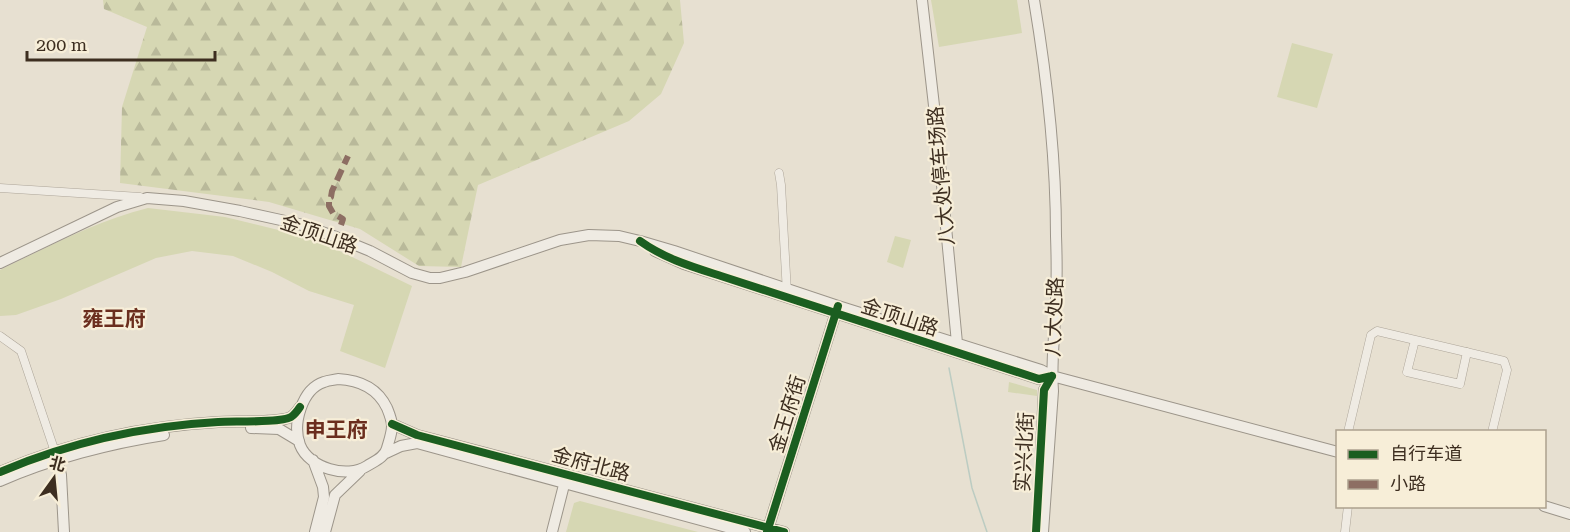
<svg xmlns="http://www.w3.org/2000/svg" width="1570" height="532" viewBox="0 0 1570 532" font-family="'Roboto Serif','Noto Sans SC',serif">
<defs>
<pattern id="forest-firs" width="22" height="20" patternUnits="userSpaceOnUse" patternTransform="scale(1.5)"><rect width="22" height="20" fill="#d6d7b3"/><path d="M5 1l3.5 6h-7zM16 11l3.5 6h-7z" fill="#b9b99a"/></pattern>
</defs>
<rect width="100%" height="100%" fill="#e7e0d1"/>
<path fill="url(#forest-firs)" d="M103 0H680L684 43 661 94 629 121 478 185 461 267 419 266 360 229 269 202 120 183 122 107 147 27 104 9Z"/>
<path fill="#d6d7b3" d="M931 0H1017L1022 33 939 47Z
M1292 43 1333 54 1317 108 1277 97Z
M148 208 225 217 315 239 412 286 385 368 340 351 354 305 309 291 272 272 233 256 192 251 156 258 61 299 16 315 0 316V270C48 247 96 221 148 208Z
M895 236 911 240 903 268 887 262Z
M1009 382 1037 390V396L1008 392Z
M580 501 698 532H566L574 503Z"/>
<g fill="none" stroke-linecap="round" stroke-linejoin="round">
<path stroke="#bcccc2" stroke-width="1.5" d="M949 368 972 488 987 532"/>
<g stroke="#ada599" stroke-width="9">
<path id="street" d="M779 173 781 185 787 293
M0 188 140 197
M0 336 21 351 55 452
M1415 340 1407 372 1460 384 1467 352
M1348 432 1371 335 1377 331 1504 361 1507 370 1492 432
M1345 532 1348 506"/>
</g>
<g stroke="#9c958a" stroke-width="12">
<path id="secondary" d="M922 0 937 132 957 343 956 349
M1034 0C1047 78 1056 157 1056 236 1057 263 1057 291 1055 318 1054 342 1051 367 1053 391L1043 532
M655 251 684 264 721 276 1039 379 1052 376
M0 263 117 207 147 198 184 201 240 211 299 224 336 237 370 251 412 273 430 278H440L465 272 560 240 589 235 619 236 640 241 674 251 838 306 1041 370 1052 376 1338 452
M338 379C359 380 377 387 387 408 389 413 392 420 392 426 392 433 389 441 387 448 385 457 375 461 367 466 347 479 309 468 300 445 292 424 302 389 324 382 329 380 334 380 338 379Z
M392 424 417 435 784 532
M251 428 279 429 299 441
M1041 449 1044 390 1052 376
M386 453 401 446 417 443 745 532
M56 455 61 475 64 532
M313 460 323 487 324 497 315 532
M0 472C68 443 144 426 218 422 233 421 280 423 291 417 294 415 298 410 300 407
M0 481C50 459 111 443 164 435
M1544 506 1570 514
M325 532 335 495 360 471
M552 532 566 477
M767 532 837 309"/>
</g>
<use href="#street" stroke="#efebe3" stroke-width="8"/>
<use href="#secondary" stroke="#efebe3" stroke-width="10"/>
<path stroke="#8d6e63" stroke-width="6" stroke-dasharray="12 6" stroke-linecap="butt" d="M341 225 343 219 333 213 329 206V198L331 197 332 191 348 156"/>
<g stroke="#f7eed8" stroke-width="11">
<path id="cycleway" d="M640 241C665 259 693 267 721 276L1039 379 1052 376
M392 424 417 435 784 532
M0 472C68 443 144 426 218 422 233 421 280 423 291 417 294 415 298 410 300 407
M767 532 838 306
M1036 532 1044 390 1052 376"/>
</g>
<use href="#cycleway" stroke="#1b5e20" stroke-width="8"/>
</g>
<g text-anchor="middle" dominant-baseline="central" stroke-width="4.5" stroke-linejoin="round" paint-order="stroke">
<g font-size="20" fill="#3d2e20" stroke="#f7eed8">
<text transform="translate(941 176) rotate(-95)">八大处停车场路</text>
<text transform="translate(319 234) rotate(19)">金顶山路</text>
<text transform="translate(900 317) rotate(18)">金顶山路</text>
<text transform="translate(1054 317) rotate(-88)">八大处路</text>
<text transform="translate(787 414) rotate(-73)">金王府街</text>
<text transform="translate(1024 452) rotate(-87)">实兴北街</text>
<text transform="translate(591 464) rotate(15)">金府北路</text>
</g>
<g font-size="21" font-weight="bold" fill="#6b2e1e" stroke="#f7eed8">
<text x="114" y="319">雍王府</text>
<text x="336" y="430">申王府</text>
</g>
</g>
<rect x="1336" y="430" width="210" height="78" fill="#f7eed8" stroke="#ada18e" stroke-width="1.5"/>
<rect x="1348" y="450" width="30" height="9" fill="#1b5e20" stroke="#ada18e" stroke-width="1.5"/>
<text x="1390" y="460" font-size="18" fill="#3d2e20">自行车道</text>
<rect x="1348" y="480" width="30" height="9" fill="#8d6e63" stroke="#ada18e" stroke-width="1.5"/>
<text x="1390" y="490" font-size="18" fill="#3d2e20">小路</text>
<g transform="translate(54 478) rotate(15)" stroke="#f7eed8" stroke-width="4.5" paint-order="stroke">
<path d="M0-4.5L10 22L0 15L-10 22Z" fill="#3d2e20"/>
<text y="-9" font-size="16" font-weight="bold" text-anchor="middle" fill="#3d2e20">北</text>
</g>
<path d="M27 51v9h188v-9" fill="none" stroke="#3d2e20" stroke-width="3"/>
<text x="36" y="51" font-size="18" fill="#3d2e20" stroke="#f7eed8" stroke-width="4.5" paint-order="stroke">200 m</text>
</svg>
